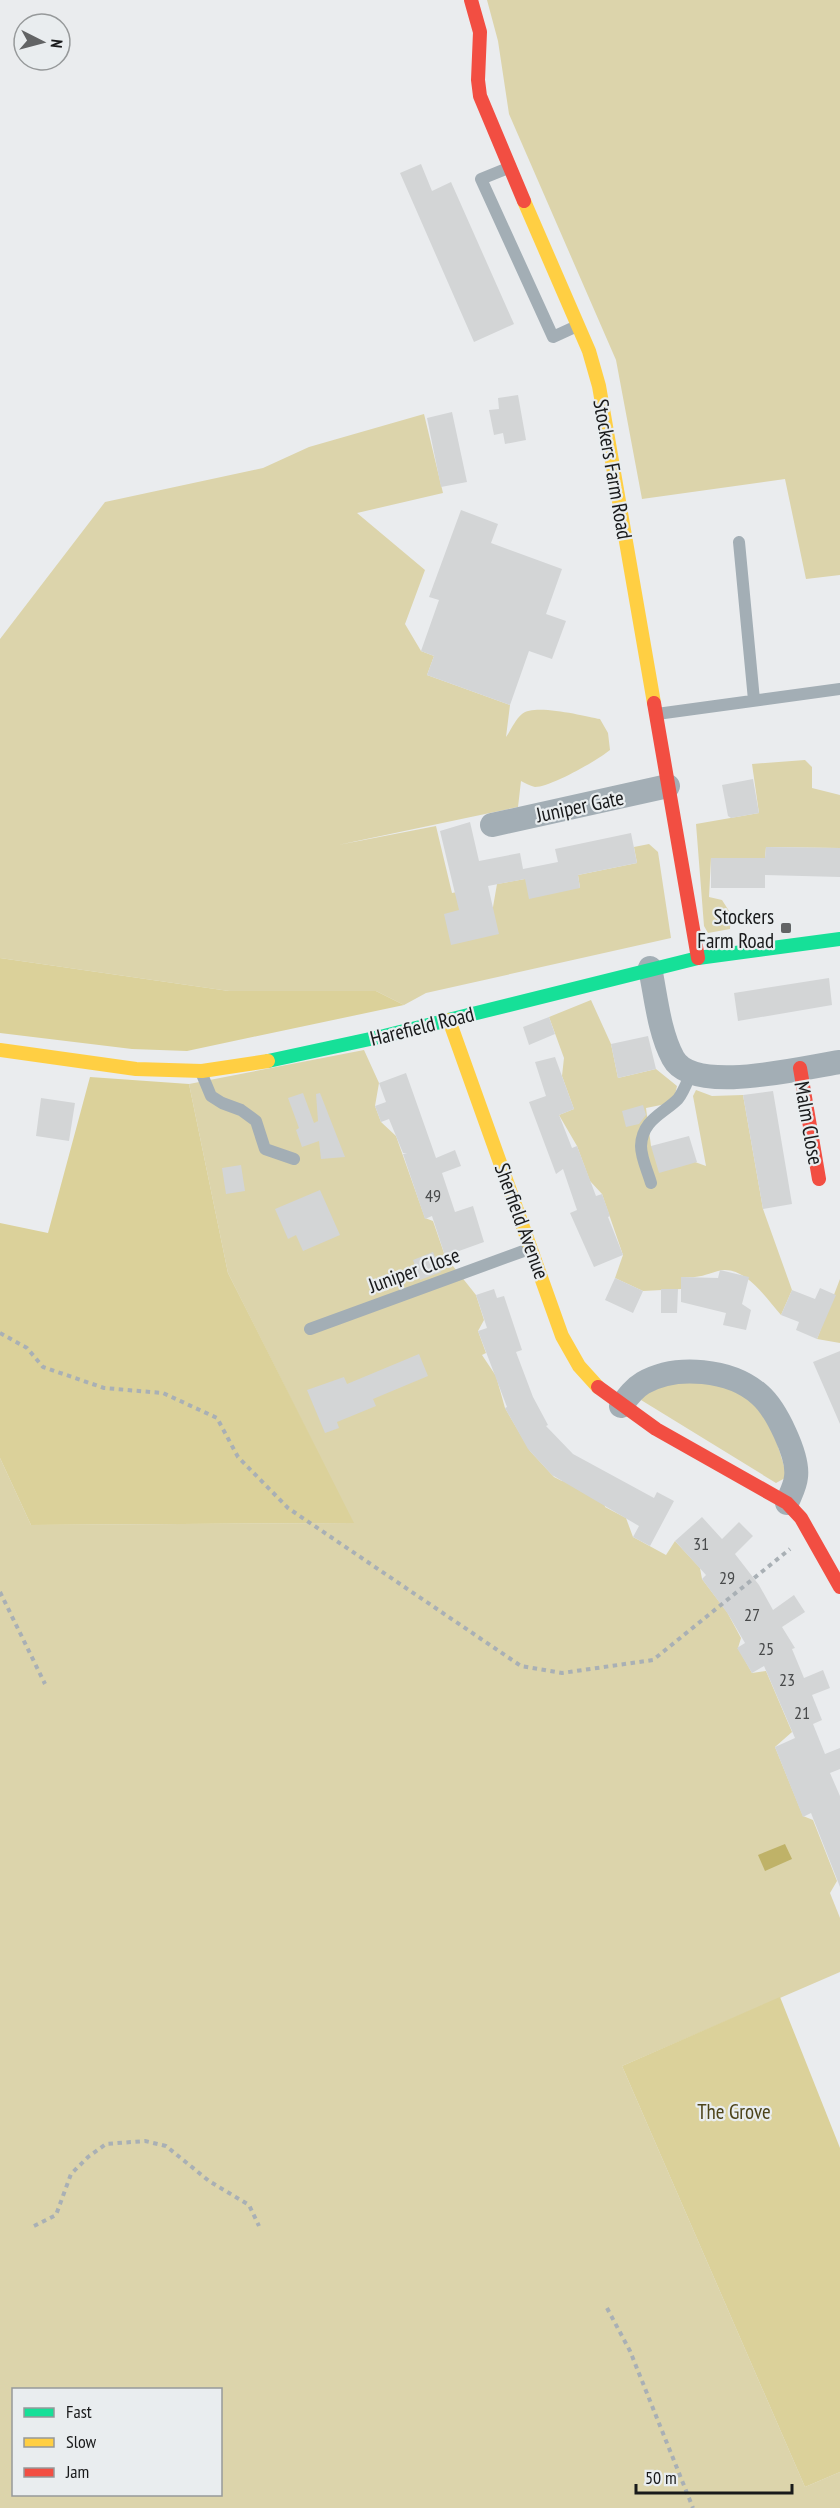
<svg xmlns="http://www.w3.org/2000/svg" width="840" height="2508" viewBox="0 0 840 2508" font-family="'PT Sans Narrow',sans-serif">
<rect width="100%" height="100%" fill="#eaecee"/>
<path fill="#dcd4ab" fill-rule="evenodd" d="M487 0H840V575L806 579 785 479 642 499 616 360 509 114 498 41Z
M424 414 443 493 357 513 425 570 405 624 421 651 434 656 427 675 510 705 506 737C511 730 515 720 522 714 534 703 584 716 600 719L608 733 610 750C598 760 551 787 535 787 531 786 525 783 521 781L518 807 338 845 436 826 452 893 467 890 479 911 493 907 497 884 525 879 580 888 578 875 637 863 634 847 649 844 658 852 671 938 426 993 404 1005 376 991H229L0 958V639L105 502 263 468 309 447Z
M805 760 812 767V788L840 795V848L766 847 765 858H711L709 897 722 900 731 914 730 929 708 933 704 926 696 824 759 813 752 764Z
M591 1000 611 1044 618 1078 656 1069 677 1086 674 1099 666 1104 646 1108 651 1146 706 1166 693 1096 696 1090 712 1096 743 1095 763 1209 792 1290 781 1315C766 1298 744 1264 718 1271 701 1276 700 1278 681 1277V1289L643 1291 615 1278 623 1255 602 1194 590 1181 577 1146 559 1115 574 1109 562 1076 564 1058 549 1017Z
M364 1050 379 1083 375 1106 381 1122 396 1136 425 1218 433 1221 445 1256 476 1295 484 1320 478 1331 486 1353 482 1355 496 1376 505 1408 530 1451 554 1477 562 1481 602 1485 605 1507 626 1518 633 1537 666 1555 675 1541 700 1568 702 1579 727 1612 741 1638 738 1648 752 1673 766 1671 792 1732 775 1747 803 1816 813 1820 837 1881 830 1893 840 1918V1972L622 2066 805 2487 840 2472V2508H0V1458L31 1525 353 1523 228 1273 189 1084ZM14 2390H220V2494H14Z
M840 1279V1343L817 1339Z
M693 1380C713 1382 739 1386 754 1401 771 1417 781 1455 787 1477L776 1483 641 1400 649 1389Z"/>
<path fill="#dbd19a" d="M0 958 229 991H376L404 1005 187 1051 132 1049 0 1033Z
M90 1077 189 1084 228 1273 354 1523 31 1525 0 1458V1223L48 1233Z
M780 1997 840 2148V2472L805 2487 622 2066Z"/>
<path fill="#bfb268" d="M785 1844 792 1859 765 1871 758 1855Z"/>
<path fill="#d3d5d6" d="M421 164 432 191 451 182 514 324 474 342 400 173Z
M518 395 526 440 505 444 503 433 494 435 489 410 499 409 498 398Z
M452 412 467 482 441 487 427 418Z
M461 510 498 524 491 543 562 569 546 614 566 621 552 659 529 651 510 705 427 675 434 656 421 651 439 600 429 597Z
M753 779 759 813 731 818 728 816 722 785Z
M470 822 479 861 520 853 523 869 558 862 555 849 631 833 637 863 578 875 580 888 529 899 525 879 488 886 499 934 451 945 444 914 459 910 440 831Z
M766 847 840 848V877L765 875V888H711V858H765Z
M829 978 832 1005 738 1021 734 993Z
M549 1017 555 1034 529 1045 523 1027Z
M648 1036 656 1069 618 1078 611 1044Z
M555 1057 574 1109 559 1115 572 1148 577 1146 596 1196 602 1194 610 1216 608 1217 623 1255 594 1267 570 1213 577 1210 563 1169 556 1174 529 1102 546 1096 535 1062Z
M406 1073 436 1158 455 1150 461 1166 442 1173 455 1212 473 1206 484 1242 445 1256 432 1216 425 1219 403 1154 407 1153H403L389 1119 381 1122 375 1106 386 1102 379 1083Z
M773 1091 792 1204 763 1209 743 1095Z
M303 1093 314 1123 318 1121 316 1094 320 1093 345 1157 321 1159 319 1141 302 1147 296 1130 299 1128 288 1098Z
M41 1098 75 1103 69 1141 36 1136Z
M643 1105 646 1115 639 1124 626 1127 622 1111Z
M689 1136 697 1162 659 1173 651 1146Z
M241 1165 245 1191 226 1194 222 1168Z
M320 1190 340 1235 303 1251 296 1235 288 1239 275 1209Z
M433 1252 441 1272 420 1280 413 1260Z
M720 1270 749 1277 742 1304 751 1310 746 1330 723 1325 726 1313 681 1302V1277L718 1278Z
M615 1278 643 1291 633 1313 605 1300Z
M820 1288 836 1295 817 1339 796 1330 799 1322 781 1315 792 1290 815 1299Z
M494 1289 497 1298 504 1296 522 1350 516 1352 533 1397 548 1425 546 1426 573 1454 654 1498 657 1492 674 1501 650 1546 633 1537 639 1526 552 1475 528 1449 505 1408 507 1407 478 1331 487 1328 476 1295Z
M661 1289H678L677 1313H661Z
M840 1351V1424L813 1362Z
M419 1354 428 1376 373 1399 376 1406 337 1422 339 1428 325 1433 307 1390 344 1377 347 1384Z
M702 1517 722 1539 739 1522 753 1536 735 1554 759 1585 773 1610 794 1595 805 1612 782 1627 795 1648 792 1649 804 1678 823 1670 830 1688 812 1695 822 1720 813 1724 825 1754 840 1748V1769L830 1773 840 1796V1887L811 1813 803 1817 775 1747 795 1738 764 1666 752 1673 737 1648 745 1643 728 1614 702 1579 706 1575 675 1541Z"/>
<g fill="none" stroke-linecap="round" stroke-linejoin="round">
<path stroke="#a9b0b5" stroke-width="4" stroke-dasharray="4.5 4.5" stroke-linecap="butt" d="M0 1333 27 1348 43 1367 104 1388 163 1393 217 1418 238 1457 288 1508 521 1666 562 1673 653 1660 790 1549
M0 1592 45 1684
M34 2226 56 2215 71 2174 88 2157 106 2144 145 2141 166 2146 209 2181 249 2205 259 2226
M607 2308 630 2351 693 2508"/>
<path stroke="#a3aeb5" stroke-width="12" d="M508 168 481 179 553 337 577 326
M739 542 754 700
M657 714 840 689
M201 1072 211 1096 222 1103 241 1110 256 1121 265 1149 294 1159
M651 1183C648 1172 641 1158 641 1146 642 1120 663 1114 678 1099 684 1091 687 1082 691 1073
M310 1329 529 1249"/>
<path stroke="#a3aeb5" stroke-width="24" d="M492 825 668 786
M650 968C656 997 659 1032 673 1058 693 1096 804 1067 840 1062
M621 1406C627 1398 633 1389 643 1383 676 1364 731 1369 760 1395 776 1409 799 1456 796 1477 795 1487 790 1495 787 1503"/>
<path stroke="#16e098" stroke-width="14" d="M268 1061 384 1036 698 958 840 939"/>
<path stroke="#ffcf43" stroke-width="14" d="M524 201 589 351 599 386 654 703
M449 1020 562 1336 579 1366 598 1387
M0 1050 136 1069 202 1071 268 1061"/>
<path stroke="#f24e42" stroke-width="14" d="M471 0 480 32 478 80 480 96 524 201
M654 703 698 958
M800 1068 819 1179
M598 1387 656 1429 787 1503 801 1518 840 1587"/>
</g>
<rect fill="#626465" stroke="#e9edef" stroke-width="2" x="780" y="922" width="12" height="12" rx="3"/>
<g text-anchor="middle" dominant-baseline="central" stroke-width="4.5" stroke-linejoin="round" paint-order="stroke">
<g font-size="18" fill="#484a4b">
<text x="433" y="1195">49</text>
<text x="701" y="1543">31</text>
<text x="727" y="1577">29</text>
<text x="752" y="1614">27</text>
<text x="766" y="1648">25</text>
<text x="787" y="1679">23</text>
<text x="802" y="1712">21</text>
</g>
<g font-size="21" fill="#191a1b" stroke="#e9edef">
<text transform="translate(613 469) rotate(80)">Stockers Farm Road</text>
<text transform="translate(580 806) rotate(-12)">Juniper Gate</text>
<text transform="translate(422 1026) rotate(-14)">Harefield Road</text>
<text transform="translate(809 1123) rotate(80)">Malm Close</text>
<text transform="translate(522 1221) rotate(70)">Sherfield Avenue</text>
<text transform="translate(414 1270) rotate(-20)">Juniper Close</text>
</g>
<g font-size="21" fill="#191a1b" stroke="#e9edef" text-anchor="end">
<text x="774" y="916">Stockers<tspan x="774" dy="24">Farm Road</tspan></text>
</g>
<g font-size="21" fill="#4d441a" stroke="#e9edef">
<text x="734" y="2111">The Grove</text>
</g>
</g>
<rect x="12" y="2388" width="210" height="108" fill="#e9edef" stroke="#96999a" stroke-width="1.5"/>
<rect x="24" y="2408" width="30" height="9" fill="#16e098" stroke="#96999a" stroke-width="1.5"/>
<text x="66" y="2418" font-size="18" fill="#191a1b">Fast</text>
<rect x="24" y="2438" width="30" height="9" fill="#ffcf43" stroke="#96999a" stroke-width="1.5"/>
<text x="66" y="2448" font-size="18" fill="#191a1b">Slow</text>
<rect x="24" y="2468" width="30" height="9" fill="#f24e42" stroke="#96999a" stroke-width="1.5"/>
<text x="66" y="2478" font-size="18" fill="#191a1b">Jam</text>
<g transform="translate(42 42) rotate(96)"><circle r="28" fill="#e9edef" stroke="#96999a" stroke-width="1.5"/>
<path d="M0-4.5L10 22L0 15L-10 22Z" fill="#626465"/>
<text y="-9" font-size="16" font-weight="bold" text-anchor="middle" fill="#191a1b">N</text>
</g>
<path d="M636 2484v9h156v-9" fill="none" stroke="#191a1b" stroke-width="3"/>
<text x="645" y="2484" font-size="18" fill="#191a1b" stroke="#e9edef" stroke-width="4.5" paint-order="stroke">50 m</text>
</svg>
